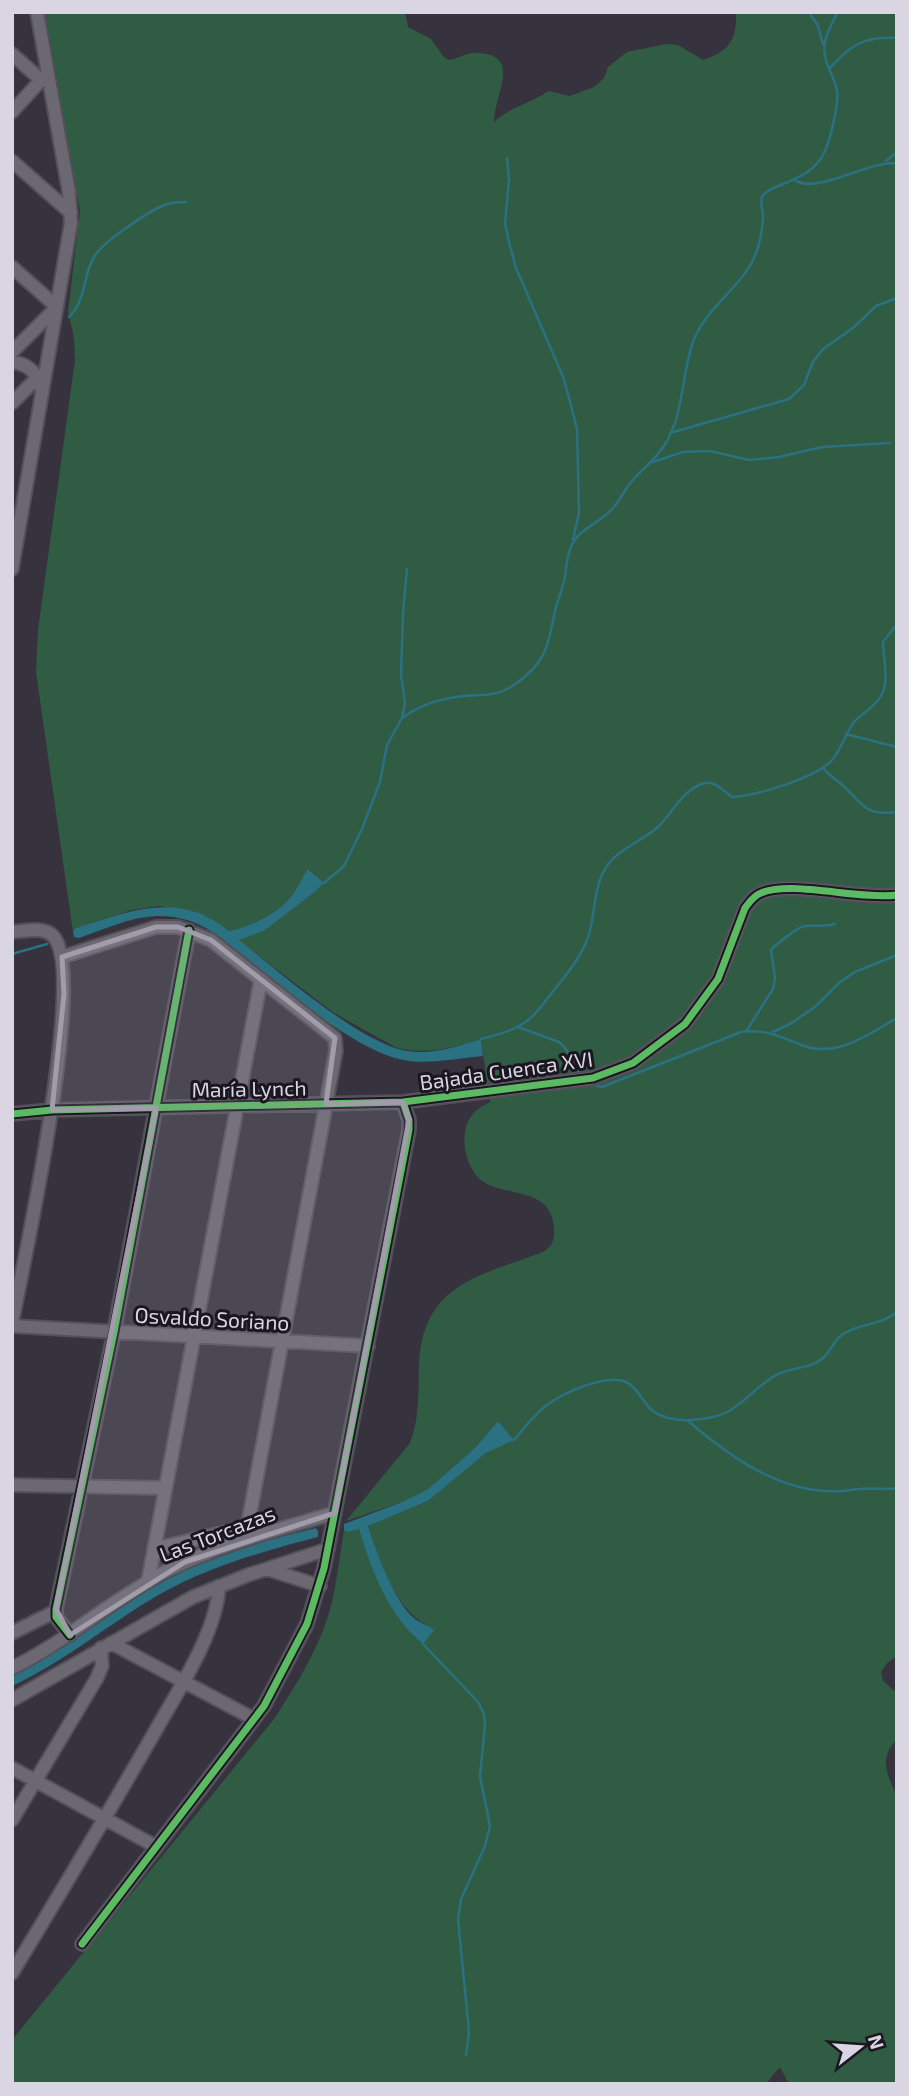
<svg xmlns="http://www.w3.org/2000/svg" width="909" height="2096" viewBox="0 0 909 2096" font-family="'Exo 2',sans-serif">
<rect width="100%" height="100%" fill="#36323e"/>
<path fill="#305c44" d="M45 12H405L408 27 431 39 443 56 448 60C458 59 465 53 475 53 524 53 494 94 494 122 510 107 531 103 549 91L570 96 594 87 604 78 608 67 627 52 666 44 678 45 703 60C729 51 737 40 736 12H897V1656L887 1663 881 1672 883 1681 897 1693V1739C878 1759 887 1774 897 1796V2084H789L780 2067 768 2081 774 2084H12V2040L16 2035 274 1719C297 1684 320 1647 331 1606 337 1581 340 1555 344 1530L348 1531 359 1529C371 1570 390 1604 415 1638L427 1625C393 1608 380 1559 368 1526L428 1501 486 1453 513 1439 498 1421 476 1447 428 1489 402 1502 346 1521 410 1443C420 1417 418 1392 419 1364 423 1283 480 1276 543 1252 552 1246 555 1241 554 1230 553 1187 507 1197 484 1182 465 1170 457 1132 473 1114 477 1109 484 1105 490 1102L481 1039C454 1048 426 1055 397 1048L334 1013 238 940 264 931 316 891 324 883 309 870C302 877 299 886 293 894 280 913 251 926 229 931L208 917 160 906 132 910 76 928 73 932 36 672 38 630 75 360 74 337 68 312 80 211Z"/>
<path fill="#2a7182" d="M308 869 324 883 316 891 264 931 239 940C277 970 362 1045 408 1051 432 1055 458 1046 481 1039L483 1056C457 1058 425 1066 399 1059 355 1048 296 999 261 971 226 943 204 915 156 916 130 917 103 930 79 938L74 937 73 932 76 928C130 911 179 890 229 931 251 926 280 913 293 894 299 886 302 877 308 869Z
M498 1421 514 1440 486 1453 428 1501 368 1526C377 1552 393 1601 415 1619 421 1623 428 1625 434 1630L423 1644C390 1618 371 1570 359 1529L348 1532 344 1530V1524L402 1502 428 1489 476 1447Z
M316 1528 318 1531V1537C264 1551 211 1566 162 1593 111 1622 66 1661 12 1686V1675L75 1638 145 1591 192 1567 261 1542Z"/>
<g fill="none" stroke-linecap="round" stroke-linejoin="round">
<path stroke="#2a7182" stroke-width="2.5" d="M809 12 818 26 823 44
M829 69C850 45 864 36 897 38
M507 158 509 179 505 224 510 246 516 268 564 379 577 429 579 513 573 539
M886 161 897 152
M796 181C821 193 864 162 897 163
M69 317C87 299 82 277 94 257 102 242 148 212 164 205 171 202 178 202 186 202
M670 433 789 399 804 385 813 362 823 349 853 328 876 306 897 298
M653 462 683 452 710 451 749 460 779 457 822 447 890 443
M402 718C415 709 428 702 445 699 486 690 496 705 532 670 550 651 550 631 556 607 559 597 563 587 565 577 567 565 567 551 574 541 583 527 599 523 610 511 619 503 624 490 632 481 642 469 655 460 664 446 684 415 681 379 692 345 702 312 735 292 751 264 759 250 762 233 763 218 763 211 760 203 762 197 767 184 810 183 824 153 830 141 839 104 837 91 836 83 831 74 828 66 819 46 828 30 838 12
M846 734 897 747
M823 768C828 774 834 778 840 783 863 802 861 816 897 812
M324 883 344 866 362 829 380 782 387 745 402 718 405 703 401 675 403 613 407 569
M12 954 47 944
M518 1027 559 1042 566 1049 580 1075
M747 1030 773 989 775 979 771 950C776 944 798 927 805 926 816 925 824 927 835 924
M773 1032 790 1024 816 1006 840 982 855 972 897 955
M481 1039C493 1036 506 1033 517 1027 532 1020 541 1007 551 994 567 973 582 958 590 931 595 911 594 888 605 869 615 850 643 841 659 826 673 812 684 788 705 783 716 781 723 791 732 797 755 796 816 778 832 760 842 749 845 734 854 722 862 713 875 707 881 696 890 680 883 659 883 642L897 624
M590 1084 602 1087 741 1032C764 1029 779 1036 799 1044 835 1060 867 1035 897 1018
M687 1420C730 1457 782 1495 842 1491 848 1491 853 1489 859 1489 872 1488 884 1490 897 1488
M514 1440C524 1428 534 1415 547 1405 563 1393 607 1373 626 1382 636 1387 641 1397 647 1405 657 1418 676 1421 691 1420 741 1418 742 1394 778 1374 792 1367 811 1369 823 1358 831 1351 834 1340 843 1334 860 1323 882 1325 897 1312
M423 1644 478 1702 484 1714 485 1725 480 1776 490 1826 485 1846 461 1899 458 1919 469 2032 466 2055"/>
<g stroke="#53505a" stroke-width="16">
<path id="minor" d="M12 54 41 80 49 79
M12 112 41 80
M12 161 71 213
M12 267 57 307 12 352
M12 362C30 364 38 374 42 391
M12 403 38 377
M12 569 71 223 69 192 37 12
M12 932C25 931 43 926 53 936 88 971 23 1265 12 1323
M62 957 156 927H178L211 940 335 1038 336 1051 245 1540
M12 1114 52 1110 403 1102 593 1078 633 1063 685 1024 718 979 745 908C750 902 753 896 761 893 790 880 859 900 897 895
M12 1326 368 1346
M12 1485 165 1488
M154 1549 248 1527
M267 1569 320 1586
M148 1582 261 979
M12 1633 56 1611
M70 1635 56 1617V1609L114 1332 189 930
M111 1643 254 1719
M12 1668C67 1641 113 1599 167 1571 220 1544 279 1530 335 1513
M12 1700 193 1597 248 1575 328 1549
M12 1768 155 1846
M12 1820 97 1678 102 1666 101 1648
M82 1944 264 1706 307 1624 324 1568 409 1130V1120L403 1102
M12 1973C60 1894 107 1815 153 1735 176 1694 217 1633 219 1586"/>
</g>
<use href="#minor" stroke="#6c6872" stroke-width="12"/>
<g stroke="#1b1721" stroke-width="11">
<path id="cycleway" d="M12 1114 52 1110 403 1102 593 1078 633 1063 685 1024 718 979 745 908C750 902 753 896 761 893 790 880 859 900 897 895
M70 1635 56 1617V1609L114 1332 189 930
M82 1944 264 1706 307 1624 324 1568 409 1130V1120L403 1102"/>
</g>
<use href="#cycleway" stroke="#5cba63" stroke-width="7"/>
</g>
<path fill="#a09ca9" fill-opacity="0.2" stroke="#a09ca9" stroke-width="5" stroke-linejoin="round" d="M156 927H178L211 940 335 1038 326 1104 403 1102 409 1120 335 1513 185 1562 70 1635 56 1609 156 1108 52 1110 64 994 62 957Z"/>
<g text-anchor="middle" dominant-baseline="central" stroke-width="6" stroke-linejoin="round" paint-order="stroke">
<g font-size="21" fill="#d9d5e3" stroke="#1b1721">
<text transform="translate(506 1070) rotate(-8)">Bajada Cuenca XVI</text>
<text transform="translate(249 1088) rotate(-1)">María Lynch</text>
<text transform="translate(212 1318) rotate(3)">Osvaldo Soriano</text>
<text transform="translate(217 1533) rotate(-21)">Las Torcazas</text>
</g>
</g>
<rect width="909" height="2096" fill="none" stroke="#d9d5e3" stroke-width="28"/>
<g transform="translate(860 2047) rotate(73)" stroke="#1b1721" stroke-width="5" paint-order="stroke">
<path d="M0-5L12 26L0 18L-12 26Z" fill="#d9d5e3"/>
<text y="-10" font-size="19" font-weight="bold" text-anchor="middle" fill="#d9d5e3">N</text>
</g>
</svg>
